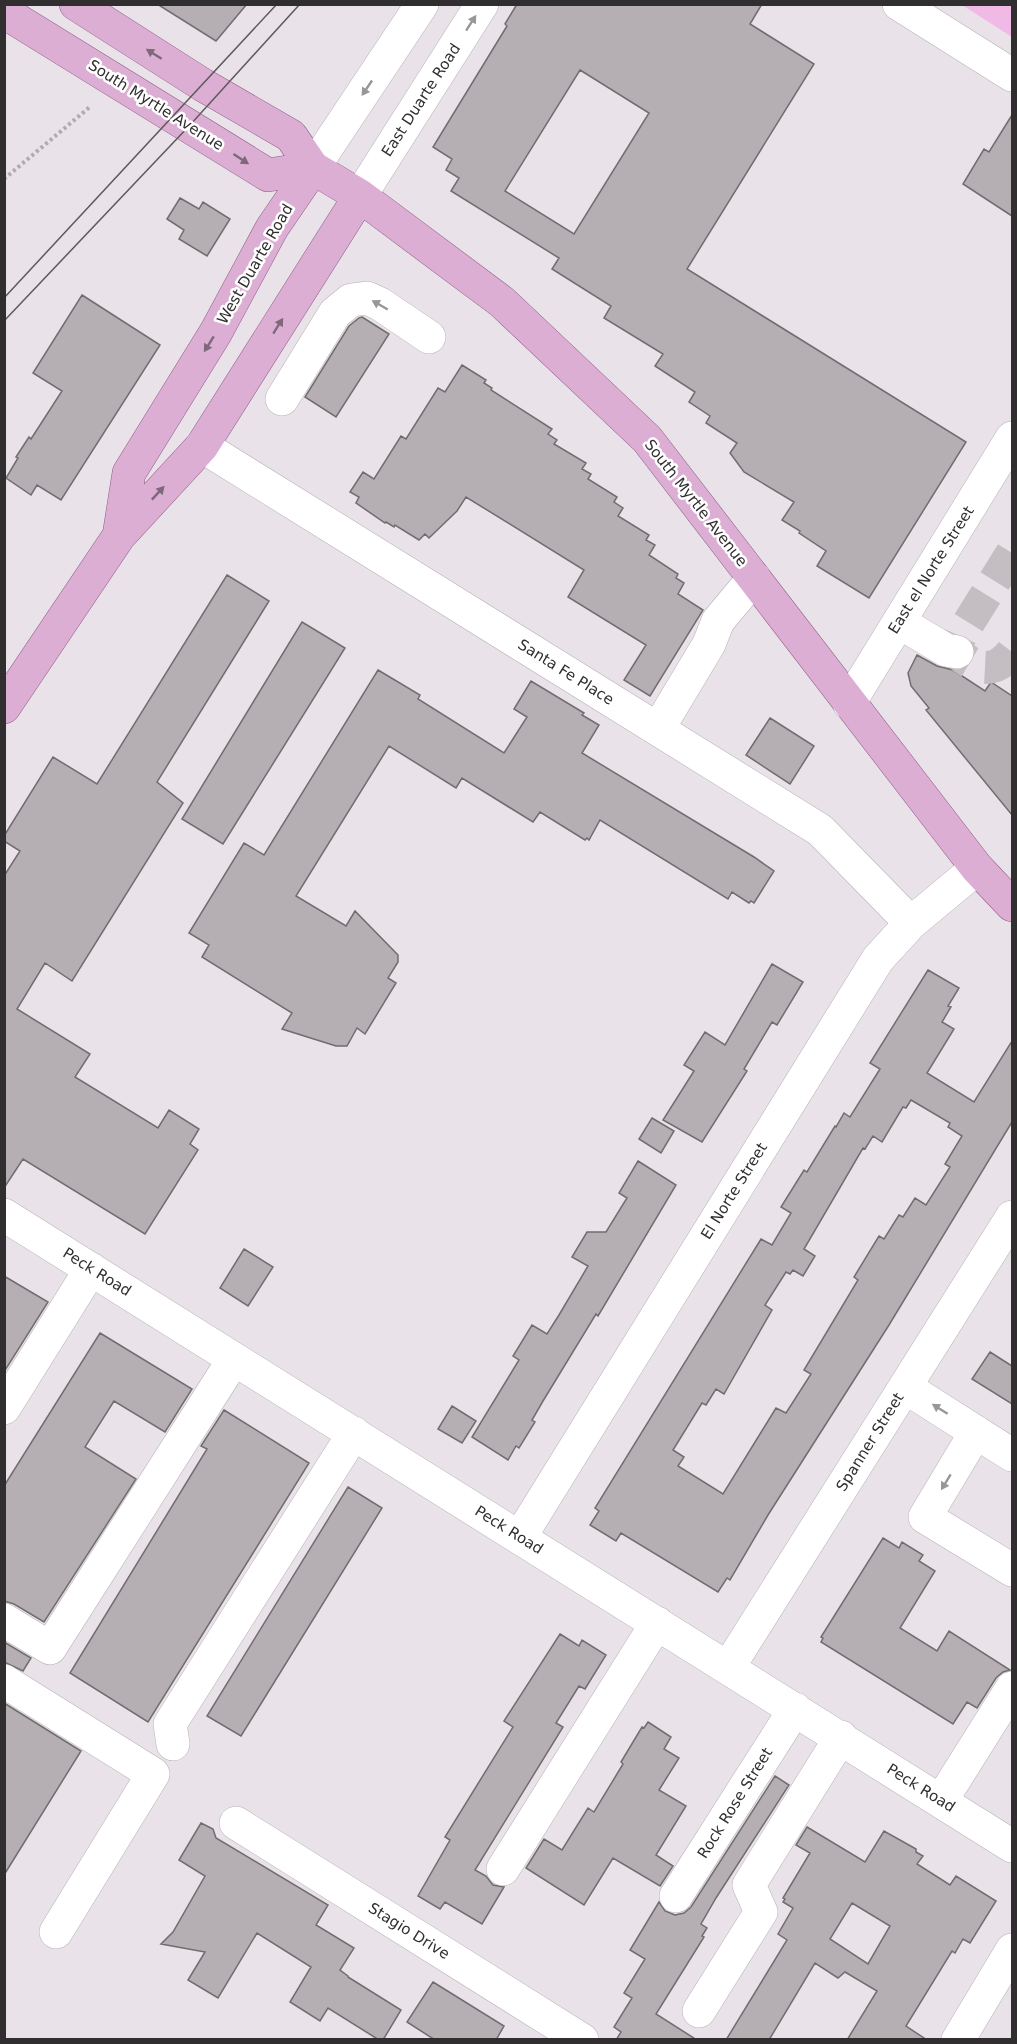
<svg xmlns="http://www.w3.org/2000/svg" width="1017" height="2044" viewBox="0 0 1017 2044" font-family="'DejaVu Sans',sans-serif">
<rect width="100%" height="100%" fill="#e9e2e8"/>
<path fill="#f1bae6" d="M962 5H1012V37Z"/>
<path fill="#b5aeb3" stroke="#716c70" stroke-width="1.5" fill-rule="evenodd" d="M157 4H247L216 41Z
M517 4H762L750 24 814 64 687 269 966 442 869 598 817 566 826 551 799 533 800 531 782 520 794 502 744 472 730 453 737 443 706 423 710 416 689 402 695 392 655 366 663 354 604 318 611 306 552 269 559 258 451 191 459 178 446 170 452 159 433 147 507 26 505 24ZM580 70 649 113 574 234 505 191Z
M1012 115V216L963 184 984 149 989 152Z
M180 198 199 209 203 202 230 219 207 256 179 239 184 230 167 219Z
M82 295 160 345 61 500 37 485 31 495 6 478 18 458 16 457 29 437 31 439 62 391 33 373Z
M362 317 389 334 336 417 305 397 349 326 359 318Z
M462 365 486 380 484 383 492 388 491 390 552 429 548 434 557 440 554 444 586 463 582 469 591 474 588 479 617 497 614 502 623 508 618 516 649 535 646 540 655 545 649 555 678 574 676 578 684 583 678 594 703 610 650 696 624 680 646 645 568 597 584 570 466 497 457 511 429 538 425 534 419 540 395 525 394 527 386 522 385 523 356 503 359 497 350 492 363 472 374 479 401 436 406 439 438 388 445 392Z
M227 575 269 601 157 782 183 803 72 981 45 963 17 1009 90 1054 75 1077 158 1128 169 1110 199 1129 190 1144 198 1150 145 1234 23 1159 4 1188V876L20 851 4 841V836L53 757 97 784Z
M302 622 345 648 223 844 182 819Z
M917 655 937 666 953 670 985 691 991 682 1012 696V815L926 710 929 708 911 686 908 673Z
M378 670 420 695 418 699 504 753 527 717 514 709 531 681 584 713 582 715 599 725 582 753 754 857 774 871 754 903 751 901 749 903 732 892 728 899 600 820 589 840 587 838 585 840 540 812 533 822 462 778 456 788 389 746 296 896 346 926 355 911 398 955V962L388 978 396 983 365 1034 357 1028 347 1046H336L282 1029 292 1013 202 957 209 945 189 933 244 843 264 855Z
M770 718 814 746 790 784 746 755Z
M772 964 803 982 777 1025 772 1022 744 1069 747 1071 702 1142 663 1120 694 1071 684 1065 705 1032 725 1045Z
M928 970 959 988 948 1006 951 1007 942 1022 954 1029 927 1073 974 1102 1012 1041V1122L889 1325 768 1515 730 1580 727 1578 718 1592 621 1533 616 1541 590 1525 599 1511 595 1508 761 1239 772 1245 791 1213 781 1207 804 1170 807 1172 835 1126 836 1127 844 1113 850 1117 880 1069 870 1063ZM911 1100 950 1123 948 1127 962 1136 945 1164 950 1167 926 1205 915 1198 903 1217 899 1215 884 1239 879 1236 854 1277 858 1280 804 1370 811 1374 786 1413 776 1408 723 1494 678 1466 684 1457 673 1450 702 1403 706 1405 716 1389 724 1394 772 1310 765 1305 786 1272 790 1274 793 1270 803 1276 815 1256 804 1249 863 1148 865 1149 873 1136 882 1142 903 1107 906 1108Z
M652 1118 674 1131 661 1153 639 1139Z
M638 1161 676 1185 598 1316 596 1314 543 1401 532 1420 535 1422 519 1448 516 1446 508 1460 472 1437 519 1360 513 1356 532 1325 547 1334 559 1315 588 1266 572 1257 587 1232H606L627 1198 619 1193Z
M244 1249 273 1267 248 1306 220 1288Z
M4 1276 48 1302 4 1372Z
M100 1333 192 1389 165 1432 114 1401 85 1447 136 1479 44 1622 14 1604 4 1601V1486Z
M990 1352 1012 1366V1404L972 1379Z
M452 1406 476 1421 462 1443 438 1429Z
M224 1410 309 1463 148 1722 70 1673 207 1449 201 1446Z
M348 1487 382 1508 241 1736 207 1716Z
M883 1538 899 1548 902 1542 923 1555 919 1561 935 1571 900 1628 937 1651 949 1631 1010 1670 1003 1672 996 1678 977 1708 967 1702 953 1724 821 1642 823 1638 821 1637Z
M560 1634 579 1646 582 1640 606 1655 585 1689 579 1686 556 1723 563 1727 475 1870 486 1876 493 1885 504 1887 482 1924 445 1902 440 1909 418 1896 450 1840 445 1837 513 1727 504 1721Z
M4 1642 31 1658 23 1671 4 1662Z
M4 1703 81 1751 4 1875Z
M648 1722 671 1737 664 1749 679 1758 659 1790 686 1806 656 1855 673 1866 660 1886 613 1858 584 1905 526 1868 544 1839 562 1850 588 1808 594 1812 623 1764 621 1762 642 1727 644 1728Z
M775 1776 789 1785 716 1898 701 1924 707 1928 702 1936 704 1937 656 2014 697 2040H616L621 2032 614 2027 632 1998 624 1993 645 1959 630 1950 659 1902 665 1911 675 1915 684 1913 691 1907Z
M201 1823 213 1829 216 1838 328 1905 316 1925 354 1948 340 1970 348 1976V1977L401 2010 383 2040H379L328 2008 320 2021 290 2002 311 1967 257 1933 218 1998 188 1980 205 1952 161 1944 173 1932 205 1876 179 1860Z
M807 1827 865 1862 884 1831 916 1849V1852L923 1856 917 1864 950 1885 956 1876 996 1901 970 1943 963 1939 955 1953 952 1951 906 2026 927 2040H847L877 1991 845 1972 838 1978 815 1963 769 2040H726L787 1940 778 1934 793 1908 783 1902 785 1899 783 1898 810 1853 796 1845ZM852 1903 890 1926 868 1964 830 1939Z
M433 1982 504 2026 496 2040H435L407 2022Z"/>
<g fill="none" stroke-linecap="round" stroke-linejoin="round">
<path stroke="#c4bec3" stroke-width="33" stroke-dasharray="33 16" stroke-linecap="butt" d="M1012 553 961 635 957 644V652C976 671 995 674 1012 652"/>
<g stroke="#b7b1b6" stroke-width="34">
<path id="minor" d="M899 4 1012 75
M313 168 422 4
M360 196 482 4
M282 399 335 313 351 300 367 298 380 304 429 337
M202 446 820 830 911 923
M899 622 946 650 957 652
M849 703 1012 438
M658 729 709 644 718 621 754 578
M4 1215 1012 1846
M905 1387 1012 1455
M4 1408 91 1269
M976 1432 925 1517 1012 1570
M520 1537 878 959 911 923 977 868
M4 1620 50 1648 234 1359
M728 1668 1012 1217
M4 1681 153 1774 56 1932
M173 1744 170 1724 354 1433
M941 1801 1012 1688
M236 1823 582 2040
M503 1869 657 1623
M676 1896 795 1709
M699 2011 761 1912 749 1885 841 1737
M958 2040 1012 1950"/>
</g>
<g stroke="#915e88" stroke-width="34">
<path id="major" d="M76 4 203 85 291 136 313 168 360 196 502 302 647 439 977 868 1012 905
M4 12 268 175 313 168
M119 536 129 473 216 332 272 228 313 168
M4 707 119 536 202 446 360 196"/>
</g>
<path stroke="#b1abb0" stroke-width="4" stroke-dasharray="3 3" stroke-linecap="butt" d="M4 179 91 106"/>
<use href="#minor" stroke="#fff" stroke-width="33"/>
<use href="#major" stroke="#dcaed4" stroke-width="33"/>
<path stroke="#5d595c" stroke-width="1.5" d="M4 298 277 4
M4 321 190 125 300 4"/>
</g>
<defs><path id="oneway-solid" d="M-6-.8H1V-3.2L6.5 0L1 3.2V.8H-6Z" transform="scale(1.5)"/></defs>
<g fill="#989698">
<use href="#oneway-solid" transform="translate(471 23) rotate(-57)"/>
<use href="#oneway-solid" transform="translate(367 88) rotate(124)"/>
<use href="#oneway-solid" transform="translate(380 305) rotate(-150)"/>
<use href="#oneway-solid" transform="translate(940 1409) rotate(-148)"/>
<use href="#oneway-solid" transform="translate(946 1482) rotate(121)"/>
</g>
<g fill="#7e687a">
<use href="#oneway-solid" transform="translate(154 54) rotate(-148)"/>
<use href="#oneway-solid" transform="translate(241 159) rotate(33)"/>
<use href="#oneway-solid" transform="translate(278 326) rotate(-58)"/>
<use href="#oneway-solid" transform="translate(209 344) rotate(122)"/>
<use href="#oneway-solid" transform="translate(158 493) rotate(-47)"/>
</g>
<g text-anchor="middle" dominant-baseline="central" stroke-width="5" stroke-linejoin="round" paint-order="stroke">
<g font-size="15" fill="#312e30" stroke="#fff">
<text transform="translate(421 100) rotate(-57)">East Duarte Road</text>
<text transform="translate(156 105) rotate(32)">South Myrtle Avenue</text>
<text transform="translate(255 264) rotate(-60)">West Duarte Road</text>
<text transform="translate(696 503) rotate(52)">South Myrtle Avenue</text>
<text transform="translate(931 570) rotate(-58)">East el Norte Street</text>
<text transform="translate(566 672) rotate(32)">Santa Fe Place</text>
<text transform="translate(734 1191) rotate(-58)">El Norte Street</text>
<text transform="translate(97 1272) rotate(32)">Peck Road</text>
<text transform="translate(870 1442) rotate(-58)">Spanner Street</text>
<text transform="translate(509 1530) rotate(32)">Peck Road</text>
<text transform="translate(921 1788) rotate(32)">Peck Road</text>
<text transform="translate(735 1803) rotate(-58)">Rock Rose Street</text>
<text transform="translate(409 1931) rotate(32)">Stagio Drive</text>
</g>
</g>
<rect width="1017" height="2044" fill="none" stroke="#312e30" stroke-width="12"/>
</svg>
